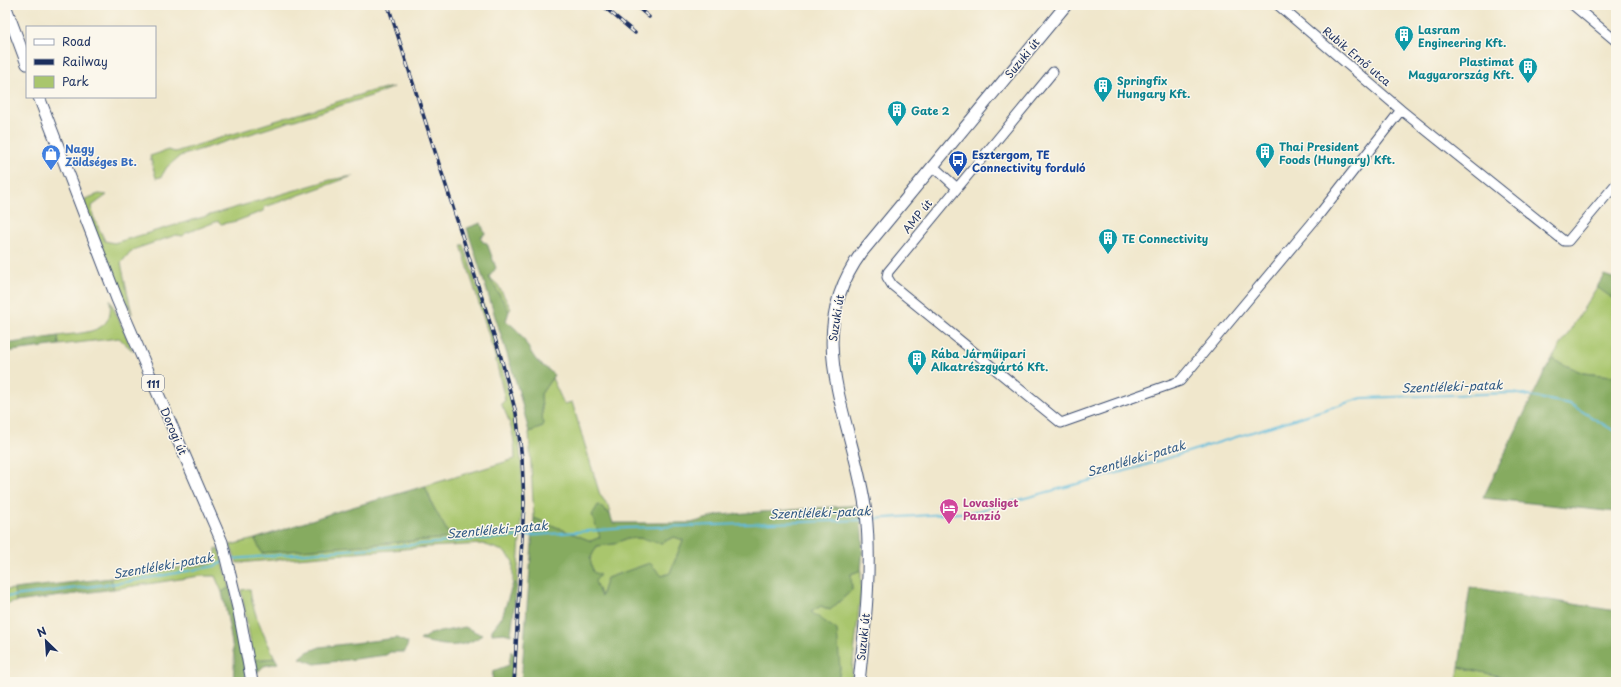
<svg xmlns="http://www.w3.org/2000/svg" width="1621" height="687" viewBox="0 0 1621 687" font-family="'Playpen Sans',sans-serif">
<rect width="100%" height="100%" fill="#fbf7ec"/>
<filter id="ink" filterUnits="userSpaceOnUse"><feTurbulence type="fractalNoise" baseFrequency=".025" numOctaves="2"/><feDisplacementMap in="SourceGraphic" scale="8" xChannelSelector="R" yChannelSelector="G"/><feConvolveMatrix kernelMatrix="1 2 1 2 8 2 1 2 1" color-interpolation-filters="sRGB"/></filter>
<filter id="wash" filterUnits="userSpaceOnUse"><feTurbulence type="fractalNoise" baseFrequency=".012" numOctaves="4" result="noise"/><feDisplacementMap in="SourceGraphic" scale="16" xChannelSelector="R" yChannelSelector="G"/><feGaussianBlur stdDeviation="0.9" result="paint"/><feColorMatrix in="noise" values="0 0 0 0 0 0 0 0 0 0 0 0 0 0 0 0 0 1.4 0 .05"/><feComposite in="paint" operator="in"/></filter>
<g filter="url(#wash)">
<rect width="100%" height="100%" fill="#f0e7cc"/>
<path fill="#a9c66d" stroke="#627a66" d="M394 87 371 96 180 156 167 167 161 177 156 178 150 156 168 150 175 152 372 91Z
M353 176 265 207 263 211 237 221 221 224 218 221 186 233 183 236 176 235 138 248 130 252 121 263 132 314 107 260 85 206V199L99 194 107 195 92 206 93 216 105 241 114 243 330 180Z
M461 245H464C485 312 510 380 520 450 526 494 519 540 517 584L513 583V560L503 551 483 544 427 547 237 563 230 545 255 539 262 553 451 538 433 506 425 486 515 459C515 439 511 421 501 404L505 400 494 352Z
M489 277 498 285 511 309 509 311Z
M1597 287 1616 301V374L1612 376 1583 373 1552 359Z
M110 300 133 351 119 338 59 345 58 336C83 332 115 335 110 300Z
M552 378 564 404 572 402 600 495 608 505 610 514 598 505 600 537 591 541 534 518 529 432 543 427 541 394Z
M674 537 683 540 670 573 662 576 650 563 607 578 601 597 594 581 590 559 597 546 614 544 625 539 639 538 661 543Z
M216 548 219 550 230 587 222 592 215 576H200L114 589 111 578 211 563 216 554Z
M861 570V590L851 682H838L840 668 811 612 821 606 830 610 852 590 851 574Z
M14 589 16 602 5 604V590Z
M250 589C253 615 264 635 275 658L254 660 241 590Z
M1459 667 1525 682H1457Z"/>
<path fill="#86ab60" stroke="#506d5f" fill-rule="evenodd" d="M481 223 485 234 480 237 483 242 487 243 496 268 489 277 509 311 506 321C525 334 524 344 537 361 542 366 549 369 554 375L541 394 543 427 529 432 519 392 467 228Z
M1604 275 1616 279V301L1597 287Z
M58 336 59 345 5 352V344Z
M1552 359 1583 373 1612 376 1616 374V512L1483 498 1543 375Z
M425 486 433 506 451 538 262 553 255 539 332 513Z
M598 505 610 514 613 523H691L719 515 859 505C862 527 864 548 861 570L851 574 852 590 830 610 821 606 811 612 837 630 840 668 838 682H521L534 518 591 541 600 537 592 515ZM674 537 683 540 670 573 662 576 650 563 607 578 601 597 595 581 600 575 593 572 590 559 597 546 614 544 625 539 639 538 661 543Z
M111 578 114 589 16 602 14 589Z
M513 583 517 584 511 635 504 633 492 634V630L502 617Z
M230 587 247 682H235C232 674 235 666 234 657 231 635 227 614 222 592Z
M1470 587 1616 611V682H1525L1459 667Z
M465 627 482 635C462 650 442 646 420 640L430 634Z
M397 638 408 643 405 652H390L386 655 315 664 300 658 307 652 320 647Z
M511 651 515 655 512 682H492L493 671 509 665Z
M275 658 278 663 264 666 257 673 254 660Z"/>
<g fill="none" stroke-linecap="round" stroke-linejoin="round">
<path stroke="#5ebbdc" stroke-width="2" d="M871 519 974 512 1136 468 1362 398 1513 393 1570 404 1616 432
M231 559 626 528 863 520
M5 597 126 582 215 566 223 562"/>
</g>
</g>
<g filter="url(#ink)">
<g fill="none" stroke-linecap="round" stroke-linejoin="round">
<g stroke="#3b4b6e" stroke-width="11">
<path id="minor" d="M1278 5 1401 110 1564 241H1568L1616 184
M1573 5 1616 41
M1053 72 888 272 887 277 892 285 1061 423 1180 381 1318 216 1401 110
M933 166 956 187"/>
</g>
<g stroke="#3b4b6e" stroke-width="13">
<path id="major" d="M5 5 27 64
M39 97 117 299 222 542 239 612 252 682
M859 682C865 626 872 569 866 513 855 422 798 338 862 252L1066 5"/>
</g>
<use href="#minor" stroke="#fff" stroke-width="9"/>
<use href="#major" stroke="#fff" stroke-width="11"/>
<g stroke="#1b2f5e" stroke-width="3.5">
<path id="rail" d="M388 5 500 354 516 413 522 458 524 503 514 682
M602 5 635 33
M635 5 649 17"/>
</g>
<use href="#rail" stroke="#fbf7ec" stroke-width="2" stroke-dasharray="6" stroke-linecap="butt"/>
</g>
</g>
<defs>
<g id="building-pin" transform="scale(1)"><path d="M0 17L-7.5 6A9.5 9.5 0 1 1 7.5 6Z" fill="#0f9aa8" stroke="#fbf7ec"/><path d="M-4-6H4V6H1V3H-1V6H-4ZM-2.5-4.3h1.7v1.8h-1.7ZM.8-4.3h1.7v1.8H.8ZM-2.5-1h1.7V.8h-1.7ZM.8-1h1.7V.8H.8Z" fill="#fff"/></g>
<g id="shop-pin" transform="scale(1)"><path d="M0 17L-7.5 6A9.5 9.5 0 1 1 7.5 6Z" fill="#3f7fe0" stroke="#fbf7ec"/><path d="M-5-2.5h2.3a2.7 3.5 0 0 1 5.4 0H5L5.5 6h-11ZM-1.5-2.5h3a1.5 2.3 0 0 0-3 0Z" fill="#fff"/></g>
<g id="bus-pin" transform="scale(1)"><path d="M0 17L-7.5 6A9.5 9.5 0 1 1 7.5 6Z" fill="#1a4fb4" stroke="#fbf7ec"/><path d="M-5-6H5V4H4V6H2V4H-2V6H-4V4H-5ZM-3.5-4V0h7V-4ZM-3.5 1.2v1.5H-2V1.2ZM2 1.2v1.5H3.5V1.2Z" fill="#fff"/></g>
<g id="hotel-pin" transform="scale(1)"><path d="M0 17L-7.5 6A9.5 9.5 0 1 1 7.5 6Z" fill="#d1479c" stroke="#fbf7ec"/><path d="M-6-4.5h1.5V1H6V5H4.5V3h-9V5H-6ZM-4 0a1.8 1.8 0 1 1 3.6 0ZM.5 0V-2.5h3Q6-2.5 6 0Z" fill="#fff"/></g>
</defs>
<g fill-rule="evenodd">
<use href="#building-pin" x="1404" y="35"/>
<use href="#building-pin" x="1528" y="67"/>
<use href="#building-pin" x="1103" y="86"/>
<use href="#building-pin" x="897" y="110"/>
<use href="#building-pin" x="1265" y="152"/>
<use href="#shop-pin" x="51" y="154"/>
<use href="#bus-pin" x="958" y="160"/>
<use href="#building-pin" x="1108" y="238"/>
<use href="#building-pin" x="917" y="359"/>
<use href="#hotel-pin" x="949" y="508"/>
</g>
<g text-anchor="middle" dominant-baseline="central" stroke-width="3" stroke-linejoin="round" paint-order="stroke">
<rect fill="#fbf7ec" stroke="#5e6b89" stroke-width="1" x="142" y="375" width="22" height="16" rx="3"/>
<g font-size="10" font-weight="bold" fill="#1b2f5e">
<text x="153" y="383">111</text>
</g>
<g font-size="11" font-weight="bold" fill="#0d838f" stroke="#fbf7ec" text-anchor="start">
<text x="1418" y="29">Lasram<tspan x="1418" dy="13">Engineering Kft.</tspan></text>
<text x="1514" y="61" text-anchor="end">Plastimat<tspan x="1514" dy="13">Magyarország Kft.</tspan></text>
<text x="1117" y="80">Springfix<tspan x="1117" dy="13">Hungary Kft.</tspan></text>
<text x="911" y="110">Gate 2</text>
<text x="1279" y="146">Thai President<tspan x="1279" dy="13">Foods (Hungary) Kft.</tspan></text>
<text x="1122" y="238">TE Connectivity</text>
<text x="931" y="353">Rába Járműipari<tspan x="931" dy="13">Alkatrészgyártó Kft.</tspan></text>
</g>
<g font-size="11" fill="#1b2f5e" stroke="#fbf7ec">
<text transform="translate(1357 56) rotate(40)">Rubik Ernő utca</text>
<text transform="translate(1022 58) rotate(-51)">Suzuki út</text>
<text transform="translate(917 216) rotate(-51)">AMP út</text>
<text transform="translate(836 318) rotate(-81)">Suzuki út</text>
<text transform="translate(174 431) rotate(67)">Dorogi út</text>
<text transform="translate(863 637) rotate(-84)">Suzuki út</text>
</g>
<g font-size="11" font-weight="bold" fill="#366cbe" stroke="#fbf7ec" text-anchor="start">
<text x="65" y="148">Nagy<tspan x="65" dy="13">Zöldséges Bt.</tspan></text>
</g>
<g font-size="11" font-weight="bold" fill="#164399" stroke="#fbf7ec" text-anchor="start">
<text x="972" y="154">Esztergom, TE<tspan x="972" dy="13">Connectivity forduló</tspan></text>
</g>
<g font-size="11" font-weight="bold" fill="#b23c85" stroke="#fbf7ec" text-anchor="start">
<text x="963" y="502">Lovasliget<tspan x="963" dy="13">Panzió</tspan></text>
</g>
<g font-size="12" font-style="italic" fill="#2f5984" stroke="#fbf7ec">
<text transform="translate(1452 386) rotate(-2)">Szentléleki-patak</text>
<text transform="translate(1136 458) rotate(-16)">Szentléleki-patak</text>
<text transform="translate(820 512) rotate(-2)">Szentléleki-patak</text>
<text transform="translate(497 529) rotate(-5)">Szentléleki-patak</text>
<text transform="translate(163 565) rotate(-10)">Szentléleki-patak</text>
</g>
</g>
<rect width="1621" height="687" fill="none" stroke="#fbf7ec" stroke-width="20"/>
<rect x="26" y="26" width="130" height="72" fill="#fbf7ec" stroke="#a1a7b3"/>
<rect x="34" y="39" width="20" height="6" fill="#ffffff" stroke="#a1a7b3"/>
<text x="62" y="46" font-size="12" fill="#1b2f5e">Road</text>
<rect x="34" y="59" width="20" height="6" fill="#1b2f5e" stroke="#a1a7b3"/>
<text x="62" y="66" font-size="12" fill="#1b2f5e">Railway</text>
<rect x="34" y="76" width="20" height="12" fill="#a9c66d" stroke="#a1a7b3"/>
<text x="62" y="86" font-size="12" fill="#1b2f5e">Park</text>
<g transform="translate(46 641) rotate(335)" stroke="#fbf7ec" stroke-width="3" paint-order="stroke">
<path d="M0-3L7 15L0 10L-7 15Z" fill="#1b2f5e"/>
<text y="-6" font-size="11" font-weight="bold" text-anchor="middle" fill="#1b2f5e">N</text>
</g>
</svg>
